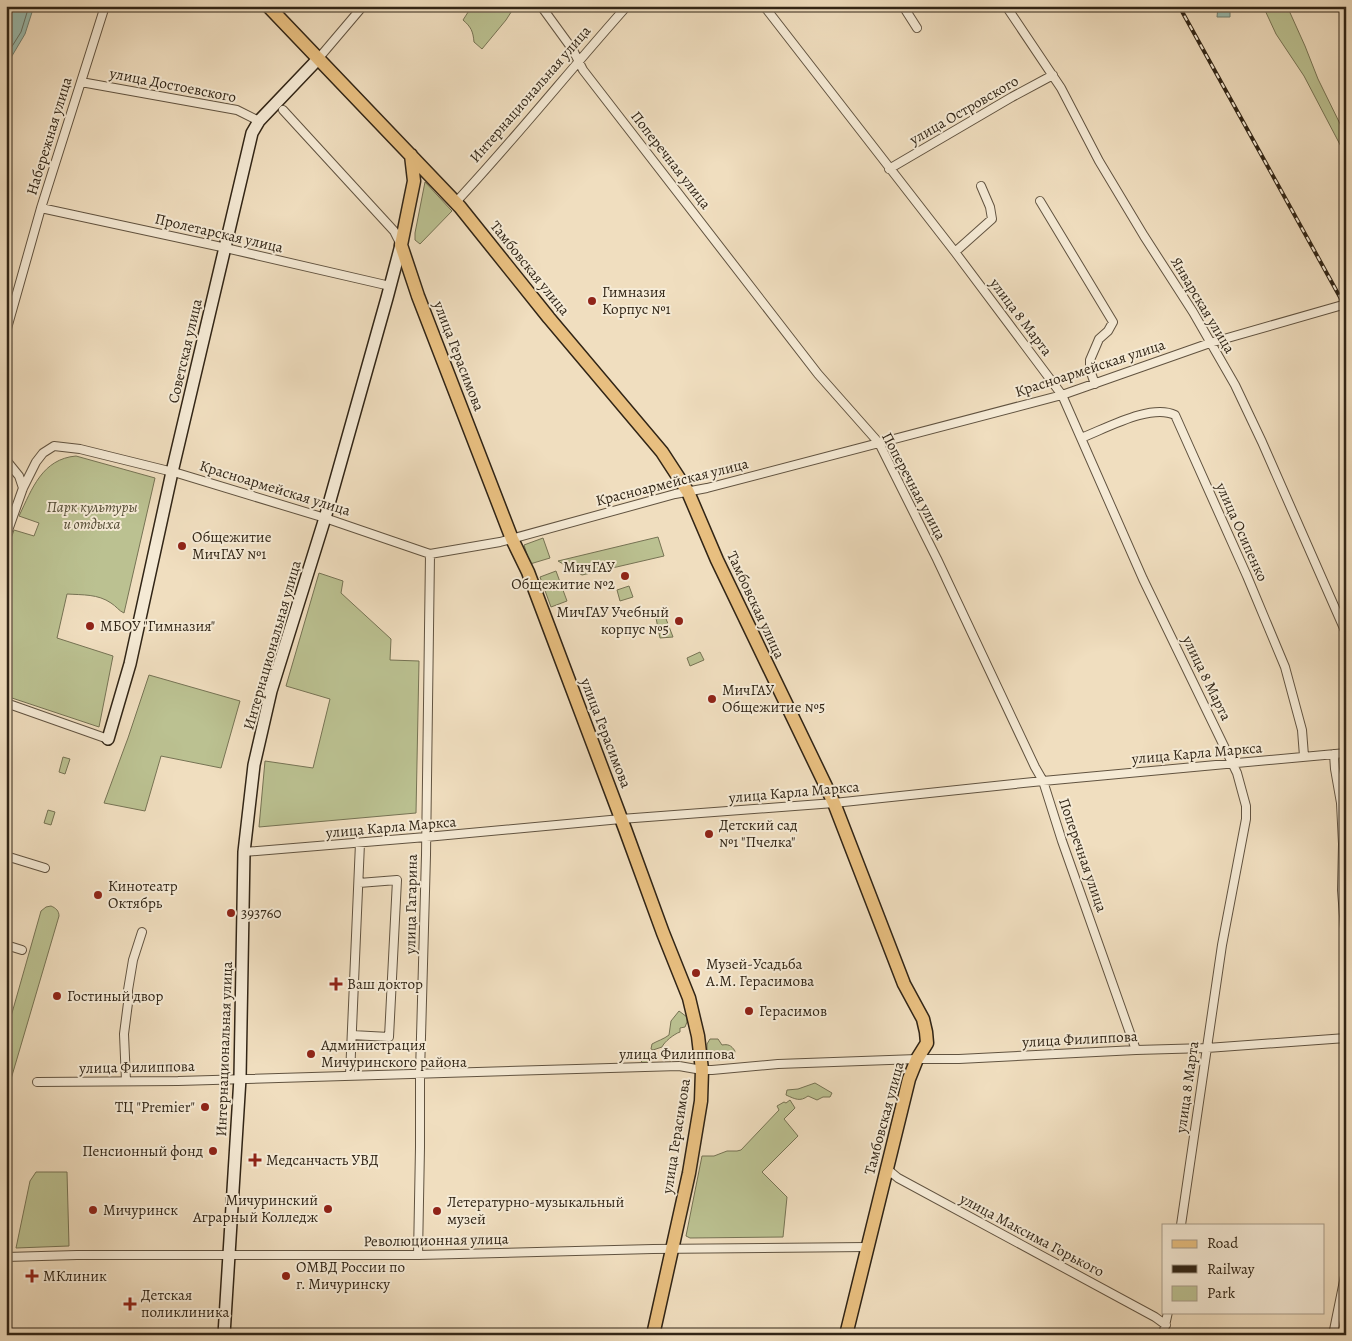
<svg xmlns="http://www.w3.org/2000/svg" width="1352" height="1341" viewBox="0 0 1352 1341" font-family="Alegreya,serif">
<rect width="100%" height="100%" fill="#f0debf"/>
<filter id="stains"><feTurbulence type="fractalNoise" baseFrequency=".004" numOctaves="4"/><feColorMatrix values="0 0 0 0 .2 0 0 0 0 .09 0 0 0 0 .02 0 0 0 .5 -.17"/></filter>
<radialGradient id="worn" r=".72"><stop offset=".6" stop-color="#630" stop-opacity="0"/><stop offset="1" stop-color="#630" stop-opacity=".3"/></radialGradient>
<path fill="#bbc191" stroke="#767354" d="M472 6H515L506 20 482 49 474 42C473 31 471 27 463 20Z
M1263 6H1287L1305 46 1318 79 1346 136V156L1304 76 1276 34Z
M425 182 452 211 420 244 415 240V233Z
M76 456 155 478 124 613C119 611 116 606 111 603 98 594 83 595 67 594L57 638 113 656 99 727 6 696V553L14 530 34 536 39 523 19 516C32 489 42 459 76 456Z
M658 537 664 556 582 575 558 561Z
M543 538 550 558 530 564 524 545Z
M556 571 567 601 551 607 540 577Z
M319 573 343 581 341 593 391 639 390 660 419 661 416 813 259 827 265 761 313 768 330 699 286 686Z
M629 586 633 597 620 601 617 590Z
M663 611 673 637 660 638 655 613Z
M700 652 704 660 690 666 687 658Z
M149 675 240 701 221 768 161 756 145 811 104 803 125 746 128 738Z
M63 757 70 759 65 774 59 772Z
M48 810 55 812 51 825 44 823Z
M51 906C56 908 59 911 59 916L6 1096V1034L41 911 46 907Z
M679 1011 687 1017V1022L685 1027 680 1028V1032C674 1034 664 1042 662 1047L653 1050 651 1049 652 1044C657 1041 664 1039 669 1035L671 1021Z
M710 1039H718L722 1045C728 1044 731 1045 735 1051L733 1059 715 1060 707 1051V1044Z
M647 1053 651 1054 652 1058 651 1062 644 1064 640 1060 642 1056Z
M815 1083 832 1093 830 1097H823L817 1100 808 1096C800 1102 795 1099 786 1095L787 1090 798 1089Z
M790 1100 795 1108 784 1119 798 1136 762 1172 787 1197 783 1237 690 1238 686 1236 702 1156H714L727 1151H737L741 1150 779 1110 777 1106 784 1102 786 1103Z
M36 1172H67L69 1246 16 1248 30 1181Z"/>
<path fill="#9abcaf" stroke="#708072" d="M6 6H34L25 34 6 66Z
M1218 6H1230V17H1217Z"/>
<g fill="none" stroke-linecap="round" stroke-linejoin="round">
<path stroke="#667062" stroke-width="1" d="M6 56 21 32 29 6"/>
<g stroke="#615340" stroke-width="10">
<path id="minor" d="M541 6 573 50 583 70 818 374 879 443 937 559 1035 767 1043 781 1062 841 1136 1050
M764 6 955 252 1062 395 1143 579 1237 773 1246 806V819L1222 945 1181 1225
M903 6 917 28
M1006 6 1061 88 1099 161 1144 236 1193 312 1235 385 1262 442 1346 633
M318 59 363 6
M81 82 237 110 259 121
M283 110 394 231 400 243
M889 169 1012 97 1053 75
M1040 201 1113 322 1108 331 1099 339 1090 360V370L1095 384
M456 202C515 139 569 71 627 6
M41 208 217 246 390 286
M955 252 992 219 990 207 981 186
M6 332 41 208 105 6
M1081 438C1105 429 1151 403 1175 415L1247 576 1285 667 1302 730 1304 756
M6 460 19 476 23 488
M6 536 23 488 36 462 43 453 54 446 80 449 177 473 325 518 430 554 500 542 675 494 707 488 1062 395 1210 343 1346 304
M6 703 108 739
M1334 754 1335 769 1341 803 1343 844 1342 890 1346 942
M244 852 426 837 621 819 834 803 1043 781 1346 753
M6 856 45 868
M6 945 22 950
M352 1035 389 1037 397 880 359 883
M350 1075 360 843
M126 1081 124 1034 128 1003V990L133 960 142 932
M37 1082 178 1081 679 1066 702 1070H712L778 1064 917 1059H959L1136 1050 1207 1048 1346 1038
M886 1168 898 1178 1155 1317 1166 1325
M418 1255 420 1147V1073L426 855 430 554
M6 1257 77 1255H418L653 1249 867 1247
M1163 1335 1168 1312
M1333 1335 1346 1271"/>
</g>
<g stroke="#312516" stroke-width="14">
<path id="secondary" d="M108 739 130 664 172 472 252 133 259 121 318 59
M224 1335 240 1078 244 852 254 765 271 691 325 518 387 298 401 245"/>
</g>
<g stroke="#312516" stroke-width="15">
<path id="primary" d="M268 6 460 207 549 318 662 452 688 492 717 560 834 803 904 984 923 1019 926 1032 927 1043 917 1059 909 1079 846 1335
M411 155 414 181 401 245 418 296 512 539 528 572 625 829 663 933 689 998 698 1036 702 1070 701 1101 689 1173 653 1335"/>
</g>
<use href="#minor" stroke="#f5ead5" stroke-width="8"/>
<use href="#secondary" stroke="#f5ead5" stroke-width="11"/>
<use href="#primary" stroke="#e8bf80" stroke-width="12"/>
<g stroke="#312516" stroke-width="4">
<path id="rail" d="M1179 6 1346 308"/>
</g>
<use href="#rail" stroke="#f5ead5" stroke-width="2" stroke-dasharray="5.5" stroke-linecap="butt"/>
</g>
<g fill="#8f2418" stroke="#f5ead5" stroke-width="2">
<circle cx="592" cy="301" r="5"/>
<circle cx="182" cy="546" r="5"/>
<circle cx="625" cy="576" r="5"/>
<circle cx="679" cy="621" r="5"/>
<circle cx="90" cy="626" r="5"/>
<circle cx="712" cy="699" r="5"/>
<circle cx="709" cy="834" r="5"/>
<circle cx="98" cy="895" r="5"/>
<circle cx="231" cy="913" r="5"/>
<circle cx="696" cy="973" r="5"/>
<path d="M333.5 976.5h5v5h5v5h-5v5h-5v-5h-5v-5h5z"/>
<circle cx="57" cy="996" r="5"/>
<circle cx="749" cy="1011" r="5"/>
<circle cx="311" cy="1054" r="5"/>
<circle cx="205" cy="1107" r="5"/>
<circle cx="213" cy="1151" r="5"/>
<path d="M252.5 1152.5h5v5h5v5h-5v5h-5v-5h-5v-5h5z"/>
<circle cx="328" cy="1209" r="5"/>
<circle cx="93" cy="1210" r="5"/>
<circle cx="437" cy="1211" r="5"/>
<path d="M29.5 1268.5h5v5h5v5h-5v5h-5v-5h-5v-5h5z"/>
<circle cx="286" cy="1276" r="5"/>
<path d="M127.5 1296.5h5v5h5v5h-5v5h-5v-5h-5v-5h5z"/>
</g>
<g text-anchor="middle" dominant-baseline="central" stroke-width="4" stroke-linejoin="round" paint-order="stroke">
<g font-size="15" fill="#312516" stroke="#f5ead5">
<text transform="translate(173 85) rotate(11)">улица Достоевского</text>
<text transform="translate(530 94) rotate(-49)">Интернациональная улица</text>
<text transform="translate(964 110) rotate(-30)">улица Островского</text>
<text transform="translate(49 136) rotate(-73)">Набережная улица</text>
<text transform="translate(671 160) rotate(52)">Поперечная улица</text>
<text transform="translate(219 233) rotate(13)">Пролетарская улица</text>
<text transform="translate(530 268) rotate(51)">Тамбовская улица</text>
<text transform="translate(1203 305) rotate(59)">Январская улица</text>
<text transform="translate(1021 317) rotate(53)">улица 8 Марта</text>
<text transform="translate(185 351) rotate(-77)">Советская улица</text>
<text transform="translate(459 356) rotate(69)">улица Герасимова</text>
<text transform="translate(1090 368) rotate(-18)">Красноармейская улица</text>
<text transform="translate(672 482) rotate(-14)">Красноармейская улица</text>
<text transform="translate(914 486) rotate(62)">Поперечная улица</text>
<text transform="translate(275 488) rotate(17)">Красноармейская улица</text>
<text transform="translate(1242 532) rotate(66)">улица Осипенко</text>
<text transform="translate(756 605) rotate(65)">Тамбовская улица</text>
<text transform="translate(272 645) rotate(-74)">Интернациональная улица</text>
<text transform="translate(1207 678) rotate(64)">улица 8 Марта</text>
<text transform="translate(606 733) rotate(69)">улица Герасимова</text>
<text transform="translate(1197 753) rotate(-5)">улица Карла Маркса</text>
<text transform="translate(794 792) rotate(-5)">улица Карла Маркса</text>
<text transform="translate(391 827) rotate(-5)">улица Карла Маркса</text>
<text transform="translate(1083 855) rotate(71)">Поперечная улица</text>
<text transform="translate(411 904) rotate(-89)">улица Гагарина</text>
<text transform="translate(1080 1039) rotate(-3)">улица Филиппова</text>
<text transform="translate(224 1049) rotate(-88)">Интернациональная улица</text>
<text x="677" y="1054">улица Филиппова</text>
<text transform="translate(137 1067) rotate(-1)">улица Филиппова</text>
<text transform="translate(1187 1087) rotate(-82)">улица 8 Марта</text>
<text transform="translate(884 1118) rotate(-75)">Тамбовская улица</text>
<text transform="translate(676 1136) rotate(-81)">улица Герасимова</text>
<text transform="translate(1032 1235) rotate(28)">улица Максима Горького</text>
<text transform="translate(436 1240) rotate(-1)">Революционная улица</text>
</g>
<g font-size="15" fill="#312516" stroke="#f5ead5" text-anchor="start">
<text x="602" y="292">Гимназия<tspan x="602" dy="17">Корпус №1</tspan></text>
<text x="192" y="537">Общежитие<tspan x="192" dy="17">МичГАУ №1</tspan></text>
<text x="615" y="567" text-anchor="end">МичГАУ<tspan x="615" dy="17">Общежитие №2</tspan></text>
<text x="669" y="612" text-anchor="end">МичГАУ Учебный<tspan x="669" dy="17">корпус №5</tspan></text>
<text x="100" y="626">МБОУ "Гимназия"</text>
<text x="722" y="690">МичГАУ<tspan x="722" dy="17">Общежитие №5</tspan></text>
<text x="719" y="825">Детский сад<tspan x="719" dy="17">№1 "Пчелка"</tspan></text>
<text x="108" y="886">Кинотеатр<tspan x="108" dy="17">Октябрь</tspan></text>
<text x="241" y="913">393760</text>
<text x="706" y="964">Музей-Усадьба<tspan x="706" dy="17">А.М. Герасимова</tspan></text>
<text x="347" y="984">Ваш доктор</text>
<text x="67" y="996">Гостиный двор</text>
<text x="759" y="1011">Герасимов</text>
<text x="321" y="1045">Администрация<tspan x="321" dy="17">Мичуринского района</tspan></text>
<text x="195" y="1107" text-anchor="end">ТЦ "Premier"</text>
<text x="203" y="1151" text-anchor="end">Пенсионный фонд</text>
<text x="266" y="1160">Медсанчасть УВД</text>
<text x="318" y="1200" text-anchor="end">Мичуринский<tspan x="318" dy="17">Аграрный Колледж</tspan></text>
<text x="447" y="1202">Летературно-музыкальный<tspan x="447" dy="17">музей</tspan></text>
<text x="103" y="1210">Мичуринск</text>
<text x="296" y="1267">ОМВД России по<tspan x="296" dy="17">г. Мичуринску</tspan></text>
<text x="43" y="1276">МКлиник</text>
<text x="141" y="1295">Детская<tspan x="141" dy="17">поликлиника</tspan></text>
</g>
<g font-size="15" font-style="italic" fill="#544c35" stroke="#f5ead5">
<text x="92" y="507">Парк культуры<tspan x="92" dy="17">и отдыха</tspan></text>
</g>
</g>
<rect width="1352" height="1341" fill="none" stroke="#f0debf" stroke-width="25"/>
<rect x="8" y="8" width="1337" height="1326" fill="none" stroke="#312516" stroke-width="2.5"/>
<rect x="12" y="12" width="1327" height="1316" fill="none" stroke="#312516"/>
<rect x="1162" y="1224" width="162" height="90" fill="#f5ead5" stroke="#a79b89"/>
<rect x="1172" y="1240" width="25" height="8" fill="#e8bf80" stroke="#a79b89"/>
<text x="1207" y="1248" font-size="15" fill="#312516">Road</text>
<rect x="1172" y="1265" width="25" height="8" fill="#312516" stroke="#a79b89"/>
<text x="1207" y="1274" font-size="15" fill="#312516">Railway</text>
<rect x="1172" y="1286" width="25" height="15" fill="#bbc191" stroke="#a79b89"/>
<text x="1207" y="1298" font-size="15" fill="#312516">Park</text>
<rect width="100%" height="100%" filter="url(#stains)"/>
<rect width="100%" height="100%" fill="url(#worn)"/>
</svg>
